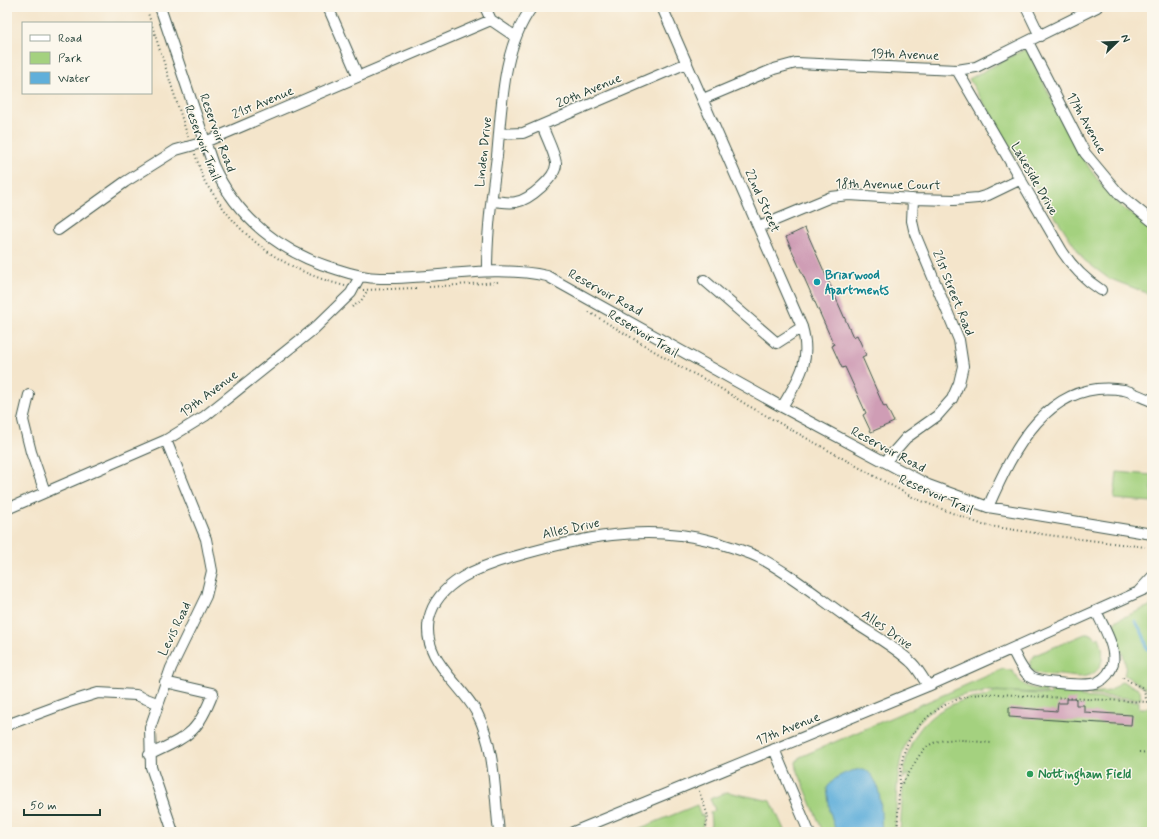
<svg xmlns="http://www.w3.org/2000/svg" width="1159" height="839" viewBox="0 0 1159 839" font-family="Mynerve,sans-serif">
<rect width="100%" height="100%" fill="#fbf7ec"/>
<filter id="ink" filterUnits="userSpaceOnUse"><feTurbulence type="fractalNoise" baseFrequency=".025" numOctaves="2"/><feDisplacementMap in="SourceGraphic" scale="8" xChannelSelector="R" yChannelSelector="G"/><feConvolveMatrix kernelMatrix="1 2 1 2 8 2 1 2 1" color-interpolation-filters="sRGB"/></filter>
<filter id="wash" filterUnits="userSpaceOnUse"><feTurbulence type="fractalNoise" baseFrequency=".012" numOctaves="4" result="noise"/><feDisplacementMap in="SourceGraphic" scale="16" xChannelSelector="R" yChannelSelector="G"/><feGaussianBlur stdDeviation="0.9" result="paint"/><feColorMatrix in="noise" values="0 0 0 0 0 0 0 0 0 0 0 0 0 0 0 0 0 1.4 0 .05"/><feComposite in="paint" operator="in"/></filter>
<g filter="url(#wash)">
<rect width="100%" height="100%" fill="#f4e5cb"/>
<path fill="#a4d17f" stroke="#62875a" d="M1027 48C1054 101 1076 162 1119 204 1129 214 1141 220 1152 227V295L1108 278 1084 260 1016 157 969 79Z
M1117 472 1152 475V502L1114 499Z
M1152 605V700L1146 688 1124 675C1130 658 1115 643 1112 627L1117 620Z
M1085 634H1092L1096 639 1099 637C1105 652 1105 671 1087 676 1079 678 1069 676 1061 675 1050 674 1036 677 1029 667L1031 666V660L1035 655Z
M1003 669 1013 671C1020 685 1030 690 1046 690V693L983 691V693C966 693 950 698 936 707 892 736 898 785 895 832H823L797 769 796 762 800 757Z
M1122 681 1140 690 1141 699 1090 695V693L1110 691Z
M997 691 1051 695V691L1080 693 1081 697 1139 701V708H1152V832H900L903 787 907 781 908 773 903 779C907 738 924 713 964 700 969 698 972 699 976 698 983 698 990 694 997 691Z
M727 792 771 801 785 832H708L711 824 710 813 715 810 710 799Z
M697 805 701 816 704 815 702 832H631Z"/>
<path fill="#60afda" stroke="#407687" d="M864 769C884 780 880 812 882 832H836L830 812 827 788C835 775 850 770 864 769Z"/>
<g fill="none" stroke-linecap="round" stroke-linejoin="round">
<path stroke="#60afda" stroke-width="3" d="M1135 621C1141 630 1146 638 1147 649L1152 650"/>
</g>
<g id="blocks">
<path fill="#cf9db5" d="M805 228 853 337 857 335 866 355 862 357 884 407 886 406 894 422 871 432 863 415 866 413 845 367 842 368 832 346 834 345 786 237Z
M1067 699H1076V705H1084V712L1132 715 1131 725 1009 717V707L1057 711 1058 703H1067Z"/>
</g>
</g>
<g filter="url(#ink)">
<use href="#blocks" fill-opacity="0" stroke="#3f564b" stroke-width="1"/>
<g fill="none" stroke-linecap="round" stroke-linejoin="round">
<g stroke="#3f564b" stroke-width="12">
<path id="minor" d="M160 7 213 165C237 218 281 253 336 269 351 274 365 278 380 278 436 279 491 264 547 276L782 407 928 485 988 507 1152 534
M328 7 358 76
M485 7 491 20 516 37
M662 7 802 327C812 362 799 378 782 407
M1026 7 1040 36
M1028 42 1085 153 1120 195 1152 221
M957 70 1062 251C1073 268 1084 279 1101 290
M703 99 774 69 796 63 957 70 976 67 1097 7
M499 134 523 133 687 63
M492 201C499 201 509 204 516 202 529 200 557 177 556 163 554 151 546 137 542 125
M759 227 831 197 849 195 913 199 954 200 978 198 988 195 1019 180
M58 230 125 182 176 150 205 142 491 20
M487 270C487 232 492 194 497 156 502 106 502 48 532 7
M704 280 777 343 802 327
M29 395 23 420 31 452 45 492
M166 440 206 539 212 571 206 596 171 668 150 728 151 767 173 832
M885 462 906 438 937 416 952 399 959 383 963 366 959 340 915 234 912 221 913 199
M988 507C1013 450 1048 377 1124 390 1133 392 1143 398 1152 401
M7 509 166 440 205 416 315 328 351 293 360 276
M1139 591 1152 577
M1012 649C1017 658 1021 670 1030 677 1039 683 1089 687 1098 682 1106 678 1111 671 1113 663 1116 647 1103 626 1096 611
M7 725 69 702 98 693 136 695 157 703
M774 749 809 832
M149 755C188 736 197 735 213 693L165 682
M499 832C494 792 496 750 477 713 460 682 421 659 429 619 437 582 481 566 513 557 579 538 644 523 712 541 728 546 743 550 758 557 789 573 817 596 845 616 867 632 892 644 912 663 918 669 923 678 928 686
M573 832 928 686 1152 586"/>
</g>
<path stroke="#3f564b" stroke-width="2" stroke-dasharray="1 3" stroke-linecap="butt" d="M146 7 188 137
M195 154C198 163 201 172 204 180 208 188 214 194 218 201 250 247 292 272 345 286
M429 287 498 282
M363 290 416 288
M352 307 361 301 367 291
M589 312 684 369 712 383 747 405 914 498 983 525 1048 535 1145 547
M1123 678 1143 688 1147 702H1152
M1139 752 1152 753
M902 783C910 774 914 762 922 752 936 732 972 742 992 743
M699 791 708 816 705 832
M897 832C899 810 898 766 906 747 916 722 939 705 964 697 984 691 1008 695 1028 696 1067 698 1107 700 1147 702"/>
<use href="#minor" stroke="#fff" stroke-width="10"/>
</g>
</g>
<circle fill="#0f9aa8" stroke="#fbf7ec" stroke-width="1.5" cx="817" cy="282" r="4"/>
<circle fill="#2e9e5b" stroke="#fbf7ec" stroke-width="1.5" cx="1030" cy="774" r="4"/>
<g text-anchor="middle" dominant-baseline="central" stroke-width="3" stroke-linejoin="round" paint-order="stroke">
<g font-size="13" fill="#1f3d34" stroke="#fbf7ec">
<text transform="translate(905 55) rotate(2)">19th Avenue</text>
<text transform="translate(589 91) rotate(-23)">20th Avenue</text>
<text transform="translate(263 103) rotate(-23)">21st Avenue</text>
<text transform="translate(1086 123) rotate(61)">17th Avenue</text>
<text transform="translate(217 133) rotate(70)">Reservoir Road</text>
<text transform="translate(202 143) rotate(69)">Reservoir Trail</text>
<text transform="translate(484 152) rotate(-84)">Linden Drive</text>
<text transform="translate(1034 179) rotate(60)">Lakeside Drive</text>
<text transform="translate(888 185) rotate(1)">18th Avenue Court</text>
<text transform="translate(762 201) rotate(66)">22nd Street</text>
<text transform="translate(605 293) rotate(29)">Reservoir Road</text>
<text transform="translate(953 293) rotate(68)">21st Street Road</text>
<text transform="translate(643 334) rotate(31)">Reservoir Trail</text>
<text transform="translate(209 394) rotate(-37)">19th Avenue</text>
<text transform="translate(888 450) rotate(28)">Reservoir Road</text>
<text transform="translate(936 495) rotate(24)">Reservoir Trail</text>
<text transform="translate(571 529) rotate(-12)">Alles Drive</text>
<text transform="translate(175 629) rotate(-64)">Levis Road</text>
<text transform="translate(887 630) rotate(35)">Alles Drive</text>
<text transform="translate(788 729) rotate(-22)">17th Avenue</text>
</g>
<g font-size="13" font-weight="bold" fill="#0d838f" stroke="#fbf7ec" text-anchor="start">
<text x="825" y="275">Briarwood<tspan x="825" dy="15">Apartments</tspan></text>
</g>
<g font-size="13" font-weight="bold" fill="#27864d" stroke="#fbf7ec" text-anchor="start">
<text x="1038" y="774">Nottingham Field</text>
</g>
</g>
<rect width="1159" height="839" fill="none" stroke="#fbf7ec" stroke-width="24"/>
<rect x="22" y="22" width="130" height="72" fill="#fbf7ec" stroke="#a3ada2"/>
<rect x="30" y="35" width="20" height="6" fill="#ffffff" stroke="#a3ada2"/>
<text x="58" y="42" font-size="12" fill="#1f3d34">Road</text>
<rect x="30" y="52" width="20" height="12" fill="#a4d17f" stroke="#a3ada2"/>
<text x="58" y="62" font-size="12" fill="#1f3d34">Park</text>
<rect x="30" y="72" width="20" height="12" fill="#60afda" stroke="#a3ada2"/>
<text x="58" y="82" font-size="12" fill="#1f3d34">Water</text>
<g transform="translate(1117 42) rotate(67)" stroke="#fbf7ec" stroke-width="3" paint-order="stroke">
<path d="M0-3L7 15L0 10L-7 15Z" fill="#1f3d34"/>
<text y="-6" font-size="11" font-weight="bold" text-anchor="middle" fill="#1f3d34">N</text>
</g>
<path d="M24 809v6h76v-6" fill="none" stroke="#1f3d34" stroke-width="2"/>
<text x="30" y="809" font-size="12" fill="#1f3d34" stroke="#fbf7ec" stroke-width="3" paint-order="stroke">50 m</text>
</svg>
